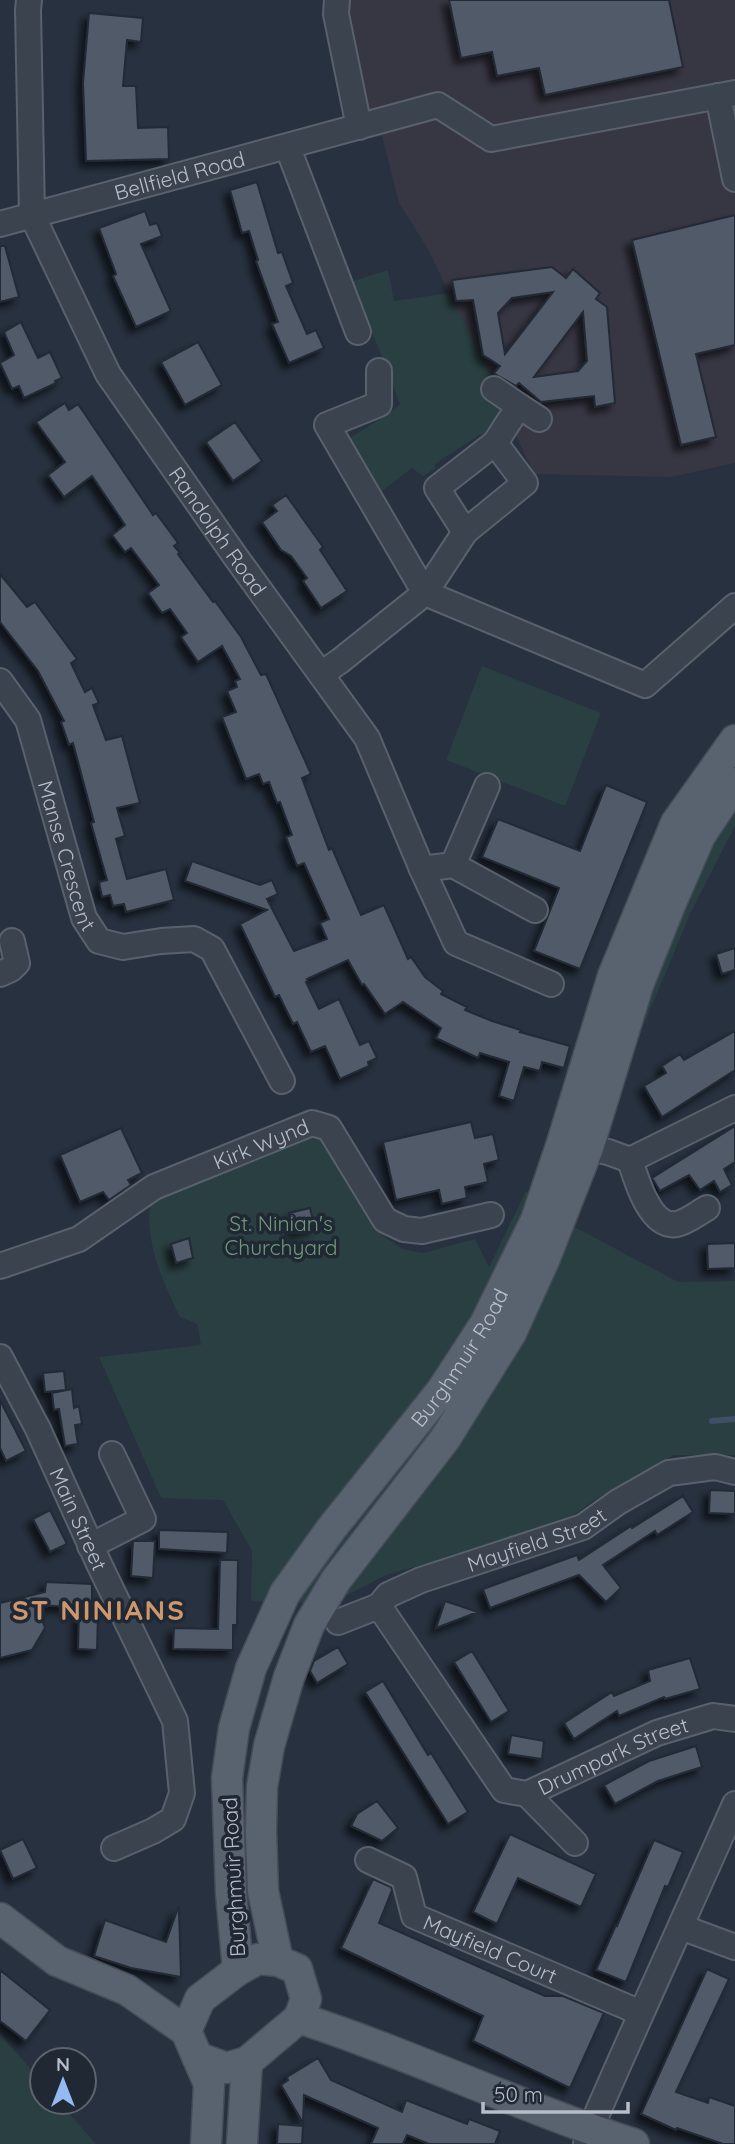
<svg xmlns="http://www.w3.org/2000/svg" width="735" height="2144" viewBox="0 0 735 2144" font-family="Quicksand,sans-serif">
<defs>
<filter id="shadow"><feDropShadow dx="-6" dy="6" stdDeviation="3.5" flood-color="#0009"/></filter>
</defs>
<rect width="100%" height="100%" fill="#27313f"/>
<path fill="#373643" d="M349 0H735V463L671 477 534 474 429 251 399 203 382 136 370 138 348 10Z"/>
<path fill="#2a3f41" d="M388 270 394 301 449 293 492 376 483 389 494 398 504 412 488 441 481 434 435 464V469L423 476 412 468 382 491 345 441 390 413 400 404 378 347 350 282Z
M482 666 601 713 565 806 446 760Z
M735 798V826L690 914 643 1027 653 981 673 920Z
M312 1136 319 1137 358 1202 383 1236 403 1249 423 1253 475 1239 489 1267 526 1191 573 1226 678 1282 735 1281V1455H674L591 1502 559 1527 386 1575 330 1604 251 1601 252 1551 223 1500 161 1498 99 1357 201 1345 197 1324 180 1317C163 1283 143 1239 151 1200Z
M0 2034 42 2082V2102H59L96 2144H0Z"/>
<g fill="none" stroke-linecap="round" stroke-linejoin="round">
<path stroke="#3e4f66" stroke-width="6" d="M712 1421 735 1419"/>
</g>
<path fill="#515a69" stroke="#222a36" stroke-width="2" fill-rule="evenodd" filter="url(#shadow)" d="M449 0H669L683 67 545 95 539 68 497 76 492 52 461 58Z
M89 13 143 18 141 42 127 40 123 86H136L138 128 168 127 169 159 86 161 83 83Z
M257 182 278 253 282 252 293 283 286 286 307 334 316 330 324 348 289 363 272 324 278 322 256 261 258 260 249 231 242 233 230 190Z
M145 211 150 225 157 223 162 236 141 244 171 311 136 327 113 276 116 274 99 228Z
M735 215V345L696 354 716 437 681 445 632 240Z
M0 246H5L19 297 0 302Z
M552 267 566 278 573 269 600 293 596 299 607 307 615 403 595 407 594 396 541 402 519 383 516 386 495 374 494 373 500 366 483 355 473 300 456 301 452 280ZM553 292 505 354 498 313 512 298ZM583 312 587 361 578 371 534 377Z
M21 322 38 358 50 352 62 378 55 381 56 383 24 398 19 386 12 389 0 363 14 355 4 332Z
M198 342 222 385 185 405 161 362Z
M65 403 69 410 78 404 153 515 156 513 178 543 174 546 180 553 178 554 213 602 215 601 241 637 261 675 266 674 311 774 302 778 329 850 332 848 361 915 384 905 408 959 411 957 425 977 443 991 441 994 467 1007 465 1010 492 1021 521 1030 520 1032 570 1046 564 1068 542 1062 540 1071 524 1067 514 1101 499 1096 509 1062 480 1053 478 1058 436 1038 441 1028 403 1002 385 1014 364 984 362 985 348 960 307 979 308 981 306 982 319 1009 339 999 360 1045 369 1041 377 1058 368 1062 369 1066 340 1079 325 1046 311 1052 297 1022 293 1024 279 995 275 997 240 924 267 910 185 881 192 861 260 885 272 880 278 894 267 899 294 951 327 939 320 923 329 919 304 863 297 866 286 837 292 835 280 802 277 803 269 782 263 784 259 774 246 779 222 717 236 712 227 691 237 687 235 681 240 679 222 646 198 662 181 637 187 633 170 609 162 613 148 593 159 585 131 548 125 552 112 535 125 525 92 476 64 497 48 475 65 462 36 422Z
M235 422 262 461 233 481 206 442Z
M286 495 323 547 320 550 347 591 321 608 303 581 307 578 291 556 281 550 262 522 277 511 272 505Z
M0 574 27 607 35 602 77 659 71 663 85 692 92 688 99 703 93 705 106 740 122 736 140 803 117 808 125 836 116 839 127 879 166 869 174 900 126 912 124 904 113 906 110 895 102 897 99 882 107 880 91 823 94 822 73 743 69 745 61 722 64 721 38 671 0 622Z
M606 785 647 802 580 969 534 951 559 888 482 857 498 819 580 851Z
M735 948V970L722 974 716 954Z
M735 1031V1070L662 1117 644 1086 666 1073 662 1066 680 1054 684 1060Z
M471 1122 475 1138 493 1134 499 1160 484 1164 488 1182 465 1187 467 1198 442 1204 439 1190 396 1200 383 1142Z
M735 1126V1162L724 1169 732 1185 720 1192 714 1181 700 1190 689 1175 660 1191 652 1178Z
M121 1128 142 1173 128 1180 131 1185 109 1200 103 1192 80 1202 60 1155Z
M310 1208 315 1228 294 1233 289 1213Z
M189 1238 193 1258 176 1263 171 1244Z
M735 1243V1268L708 1269 707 1244Z
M64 1371 66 1390 45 1392 43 1373Z
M72 1389 74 1408 79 1406 82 1424 75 1425 78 1444 65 1446 59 1409 54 1410 52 1393Z
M0 1400 26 1451 6 1461 0 1448Z
M710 1490 735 1491V1514L709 1513Z
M683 1496 693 1512 657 1535 655 1531 603 1565 621 1588 606 1602 579 1575 490 1608 483 1589 577 1555 579 1560 631 1526 632 1528Z
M50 1510 67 1544 50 1552 33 1519Z
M159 1530 228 1532 227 1553 159 1549Z
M133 1541H155L153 1578 131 1576Z
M220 1560H238L237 1625H233V1650L173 1649 174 1628 218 1629Z
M46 1582 92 1584V1608L37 1605 45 1628 32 1650 0 1658V1603L45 1592Z
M445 1601 478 1612 436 1628Z
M79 1613 98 1614 97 1650 78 1649Z
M338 1647 348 1664 317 1683 310 1671 314 1661Z
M472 1651 509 1711 491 1722 454 1662Z
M690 1658 700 1689 665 1699 664 1697 619 1716 617 1711 574 1739 564 1723 612 1692 614 1696 650 1681 648 1670Z
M383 1681 428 1755 431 1753 468 1812 448 1824 365 1692Z
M511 1735 544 1741 542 1759 508 1754Z
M696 1746 702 1767 658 1781 615 1804 604 1785 649 1761Z
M377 1801 398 1828 382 1841 351 1826 357 1814Z
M510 1834 596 1874 581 1907 518 1878 497 1924 473 1912Z
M23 1839 37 1868 13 1879 0 1850Z
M654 1840 683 1852 668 1887 665 1886 626 1982 596 1970 616 1925 617 1926Z
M373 1879 391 1887 392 1890 379 1923 545 1996H563L604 2013 570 2088 473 2041 483 2016 341 1948Z
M178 1908 179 1909 181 1977 131 1968 94 1956 105 1920 166 1942Z
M707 1969 729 1979 676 2092 708 2103 709 2097 735 2106V2144H723L677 2128 676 2130 641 2114Z
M0 1970 50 2010 26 2041 0 2021Z
M318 2058 331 2080 402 2112 406 2100 467 2124 469 2119 500 2131 495 2144H429L407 2135 403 2144H371L378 2128 304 2095 303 2123 281 2085 288 2080 287 2077Z
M278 2124 303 2126 302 2144H277Z"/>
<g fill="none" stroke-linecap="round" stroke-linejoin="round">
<g stroke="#59616c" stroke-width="28">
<g id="minor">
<path id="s1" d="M29 0 28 10 32 215 108 374 235 556 367 738 422 869 456 943 551 984"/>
<path d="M337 0 336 14 359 127"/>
<path d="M718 96 735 179"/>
<path d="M288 148 358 332"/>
<path id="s2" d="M0 224 438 105 491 139 735 93"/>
<path d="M379 371V404L327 425 425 593 645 685 735 606"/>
<path d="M494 389 519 406"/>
<path d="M465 532 437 488 495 443 519 406 539 419"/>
<path d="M321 674 340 661 425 593 465 532 525 483 495 443"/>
<path id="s3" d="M0 681 28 720 84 918 99 941 123 947 161 941 194 939 212 949 282 1081"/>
<path d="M453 865 487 786"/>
<path d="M422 869 453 865 535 910"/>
<path d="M0 974 11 969 17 963 12 941"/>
<path d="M572 1145 608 1152 630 1160 735 1108"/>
<path d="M630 1160C636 1179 650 1229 677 1224 687 1222 698 1213 707 1208"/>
<path id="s4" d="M0 1266 79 1239 154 1187 312 1123 329 1128 385 1220 404 1229 422 1231 491 1215"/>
<path id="s5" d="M0 1357 38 1429 100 1566 175 1721 182 1793 173 1819 153 1831 114 1848"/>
<path d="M90 1546 143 1519 112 1454"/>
<path id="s6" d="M379 1606 504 1790 527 1794 657 1733 713 1716 735 1719"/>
<path id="s7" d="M338 1622 379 1606 388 1595 421 1580 583 1527 618 1502 669 1473 715 1467 735 1472"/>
<path d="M527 1794 575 1843"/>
<path id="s8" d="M368 1860 404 1877 414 1916 641 2013"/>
<path d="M681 1927 735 1947"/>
<path d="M586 2144 590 2130C637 2021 687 1913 735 1804"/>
</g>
</g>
<g stroke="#454c58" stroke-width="33">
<g id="major">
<path d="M0 1918 57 1961 127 1990 186 2031"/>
<path d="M278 1961 263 1891 261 1831 262 1787 269 1746 289 1677 309 1625 336 1580 445 1439 511 1333 545 1258 588 1148 638 985 670 905 700 836 735 783"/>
<path id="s9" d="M238 1970 231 1893 227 1778 234 1728 251 1668 285 1593 331 1529 442 1390 485 1324 536 1220 562 1143 613 976 676 823 735 740"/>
<path d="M299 2018C413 2055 520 2107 634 2144"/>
<path d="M197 2057 226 2068 247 2062 299 2018 306 1999 297 1969 278 1961 258 1959 238 1970 200 1999 186 2031 209 2084 206 2144"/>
<path d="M242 2144 247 2062"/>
</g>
</g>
<use href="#minor" stroke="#3b434f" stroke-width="24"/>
<use href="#major" stroke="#59626f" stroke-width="30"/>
</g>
<g text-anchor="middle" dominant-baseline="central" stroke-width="7" stroke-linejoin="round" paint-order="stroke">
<g font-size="21" fill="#b8bec9" stroke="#202834">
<text stroke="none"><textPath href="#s2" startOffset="186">Bellfield Road</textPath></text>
<text stroke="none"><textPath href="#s1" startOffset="583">Randolph Road</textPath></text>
<text stroke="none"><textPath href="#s3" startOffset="189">Manse Crescent</textPath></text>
<text stroke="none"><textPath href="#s4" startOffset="290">Kirk Wynd</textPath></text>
<text stroke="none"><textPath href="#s9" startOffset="681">Burghmuir Road</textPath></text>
<text stroke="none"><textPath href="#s5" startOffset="180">Main Street</textPath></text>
<text stroke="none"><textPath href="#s7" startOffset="217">Mayfield Street</textPath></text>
<text stroke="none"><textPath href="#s6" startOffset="340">Drumpark Street</textPath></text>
<text transform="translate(233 1877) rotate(-93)">Burghmuir Road</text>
<text stroke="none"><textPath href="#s8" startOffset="163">Mayfield Court</textPath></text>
</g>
<g font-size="21" fill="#709879" stroke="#202834">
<text x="281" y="1223">St. Ninian's<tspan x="281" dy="24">Churchyard</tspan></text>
</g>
<g font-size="28" font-weight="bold" letter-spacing="2" fill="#ce976d" stroke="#202834">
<text x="99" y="1609">ST NINIANS</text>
</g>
</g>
<g transform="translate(63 2081)"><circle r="33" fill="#202834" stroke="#5d6470" stroke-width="2"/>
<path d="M0-5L12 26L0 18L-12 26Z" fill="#95b9f1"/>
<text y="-10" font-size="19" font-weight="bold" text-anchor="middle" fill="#b8bec9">N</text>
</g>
<path d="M483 2102v10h145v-10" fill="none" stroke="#b8bec9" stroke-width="3.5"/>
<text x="494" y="2102" font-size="21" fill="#b8bec9" stroke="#202834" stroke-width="5" paint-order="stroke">50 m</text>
</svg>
